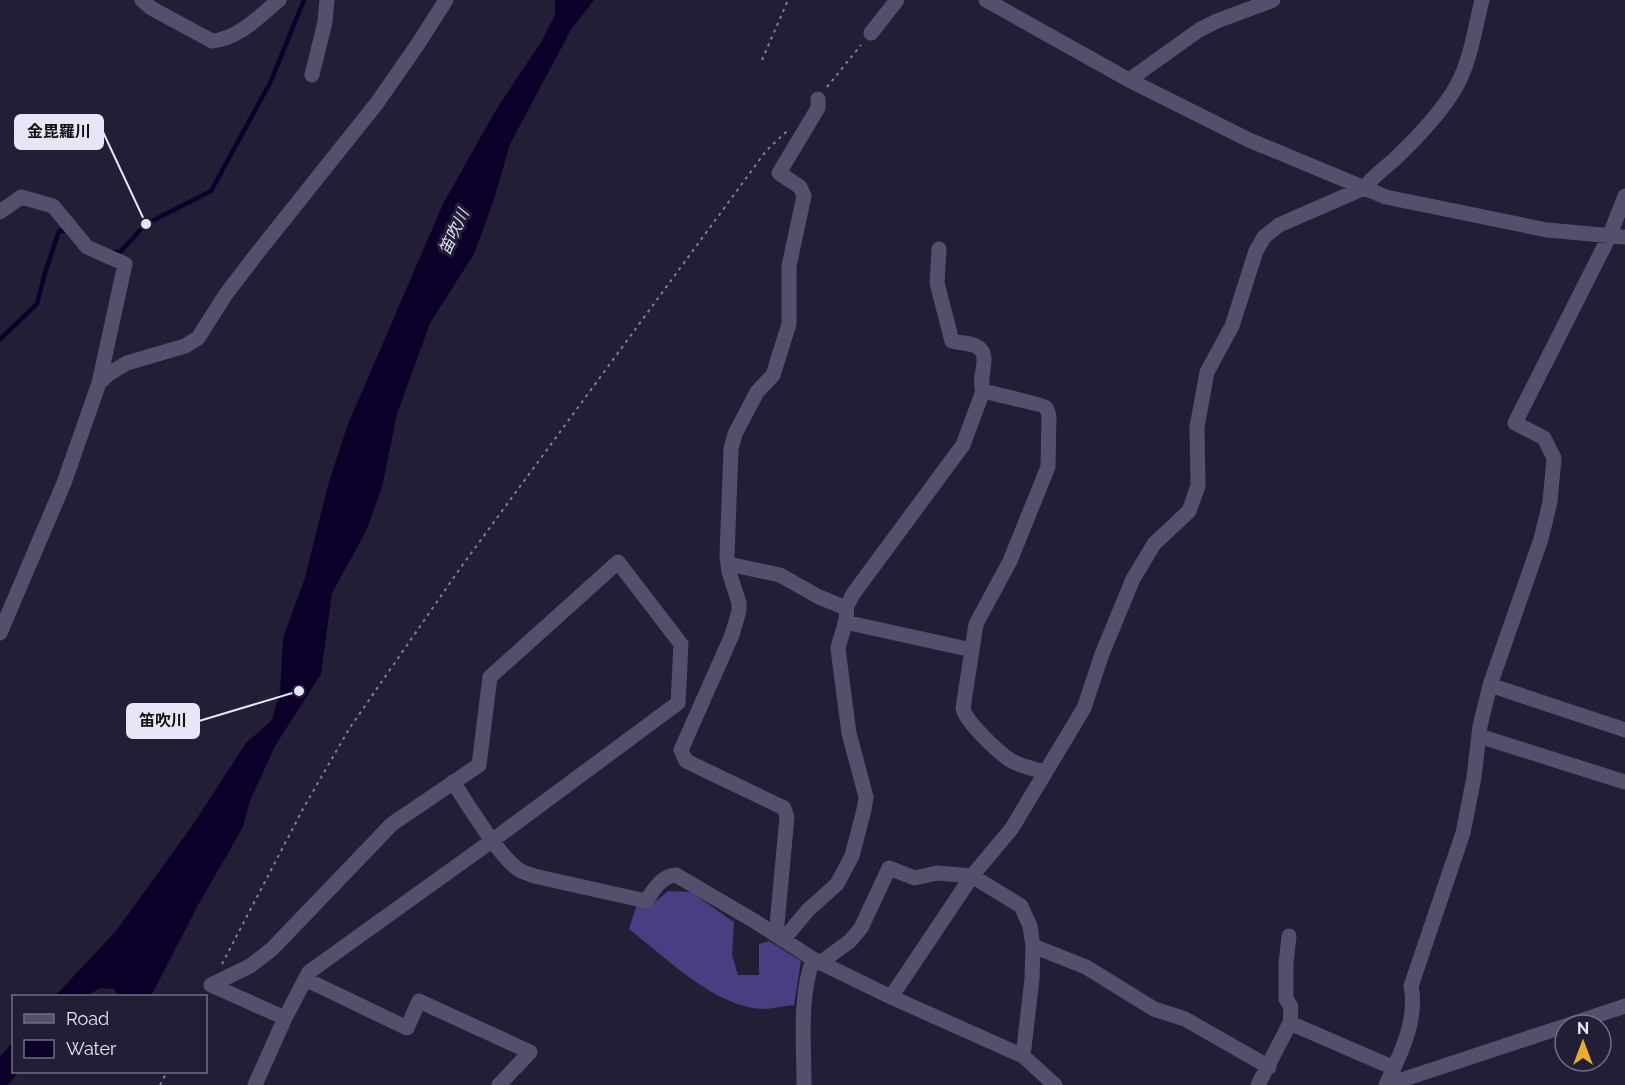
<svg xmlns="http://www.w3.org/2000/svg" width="1625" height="1085" viewBox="0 0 1625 1085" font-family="Raleway,'Noto Sans JP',sans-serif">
<rect width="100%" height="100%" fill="#221e36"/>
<path fill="#4a3d82" d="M668 891 691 892 734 922 732 955 738 975H759V944L769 941 801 961 794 1005C783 1006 772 1009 762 1009 715 1007 665 957 629 929L637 904 649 907Z"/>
<path fill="#0c002b" d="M555 0H594L572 28 510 144 494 199 474 254 430 323 397 414 382 487 366 531 332 593 321 674 275 746 250 801 243 827 198 905 151 996H116L115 989 100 988 87 996H55L116 931 192 826 246 743 272 720 280 691 283 638 305 578 328 485 348 424 443 204 496 110 541 42 555 15Z
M13 1042 14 1072H19L8 1085H0V1057Z"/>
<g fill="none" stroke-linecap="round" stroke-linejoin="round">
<path stroke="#0c002b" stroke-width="4.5" d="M110 252H120L146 224 211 191 271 81 304 0
M0 339 37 304 45 273 59 231 70 230"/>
<path stroke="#828094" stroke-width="2" stroke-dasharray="3 4.5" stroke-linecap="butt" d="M762 60 788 0
M827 87 861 45
M222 964 304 807 349 729 461 567 766 151 787 131
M160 1085 167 1072"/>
<path stroke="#53506e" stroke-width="15" d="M142 0 151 8 212 41C238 39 260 16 279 0
M986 0 1129 80 1249 140 1386 197 1547 230 1625 237
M871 33 897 0
M312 75 325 22 327 0
M1129 80 1199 30 1217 21 1273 0
M0 212 21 197 53 206 87 247 125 264 99 383
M939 249 937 283 952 341C959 343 970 343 976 346 993 354 977 377 983 391 991 393 1043 405 1045 407 1048 410 1048 412 1049 416L1048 467 1010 561 976 624 963 708C965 721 997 751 1010 760 1019 766 1034 769 1045 772
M728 564 780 575 819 597 846 608C849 620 840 636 838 649L849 733 866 797 864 810 852 856 837 884 808 910 783 940
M846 608 853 594 963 445 983 391
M845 622 972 650
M0 633 64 483 99 383 110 373 127 363 185 346 198 338 226 294 259 251 377 103 418 44 446 0
M1490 685 1625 730
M1479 736 1625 782
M453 782C467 803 501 860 521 871 525 873 530 874 534 876L646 901C654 890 661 876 676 875L756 922 813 959 891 997 1023 1056 1055 1085
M776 935 787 817 784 808 686 761 681 750 732 635 739 611V603L729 572 727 556 731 449 735 434 757 392 773 375 789 324V266L804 196 800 187 779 173 818 108V99
M1033 946 1086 967 1154 1009 1185 1019 1269 1067
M820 963 850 941 861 928 889 868 915 878 937 873 972 876 1021 906 1030 926 1033 946 1032 979 1023 1056
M305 979 407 1028 419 1001 530 1052 499 1085
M211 985 250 966 272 949 392 824 479 765 490 677 618 562 681 644 678 703 493 840 309 972 285 1018 255 1085
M211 985 285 1018
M891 997 972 876 1012 828 1084 708 1102 654 1133 579 1154 544 1189 511 1198 486 1197 427 1207 372 1232 326 1256 251 1264 237 1279 225 1364 188C1374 175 1387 167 1398 156 1417 138 1445 108 1457 85 1471 59 1475 28 1482 0
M1290 1023 1394 1068
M1568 1025 1625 1006
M804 1085C804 1044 799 998 813 959
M1258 1085 1290 1023 1291 1007 1286 999V964L1289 936
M1386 1085C1400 1055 1418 1020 1411 986L1463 833 1474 777 1480 726 1490 685 1541 539 1550 502 1554 458 1544 438 1515 423 1609 237 1625 196
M1386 1085 1565 1026"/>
</g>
<g text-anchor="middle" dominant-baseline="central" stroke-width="6" stroke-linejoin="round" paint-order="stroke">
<g font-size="16" font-style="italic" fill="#e1e0f5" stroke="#221e36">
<text transform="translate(454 232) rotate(-65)">笛吹川</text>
</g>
</g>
<path fill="none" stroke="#e7e6f6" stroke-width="2" d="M146 224L103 132M299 691L199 721"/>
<g fill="#e7e6f6" stroke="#221e36" stroke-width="2">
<circle cx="146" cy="224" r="6"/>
<circle cx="299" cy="691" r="6"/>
</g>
<g fill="#e7e6f6" stroke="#e7e6f6" stroke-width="2">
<rect x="15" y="115" width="88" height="34" rx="6"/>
<rect x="127" y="704" width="72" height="34" rx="6"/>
</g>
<g font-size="16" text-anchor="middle" font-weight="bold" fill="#111">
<text x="59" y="137">金毘羅川</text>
<text x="163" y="726">笛吹川</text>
</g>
<rect x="12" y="995" width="195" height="78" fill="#221e36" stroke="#716e83" stroke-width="1.5"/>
<rect x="24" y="1014" width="30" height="9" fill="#53506e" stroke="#716e83" stroke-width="1.5"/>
<text x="66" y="1025" font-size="18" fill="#e7e6f6">Road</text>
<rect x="24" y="1040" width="30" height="18" fill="#0c002b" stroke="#716e83" stroke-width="1.5"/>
<text x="66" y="1055" font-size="18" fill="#e7e6f6">Water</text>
<g transform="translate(1583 1043)"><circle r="28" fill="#221e36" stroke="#716e83" stroke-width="1.5"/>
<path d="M0-4.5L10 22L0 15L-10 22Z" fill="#e6ac36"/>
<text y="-9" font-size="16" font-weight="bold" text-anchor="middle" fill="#e7e6f6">N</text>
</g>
</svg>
